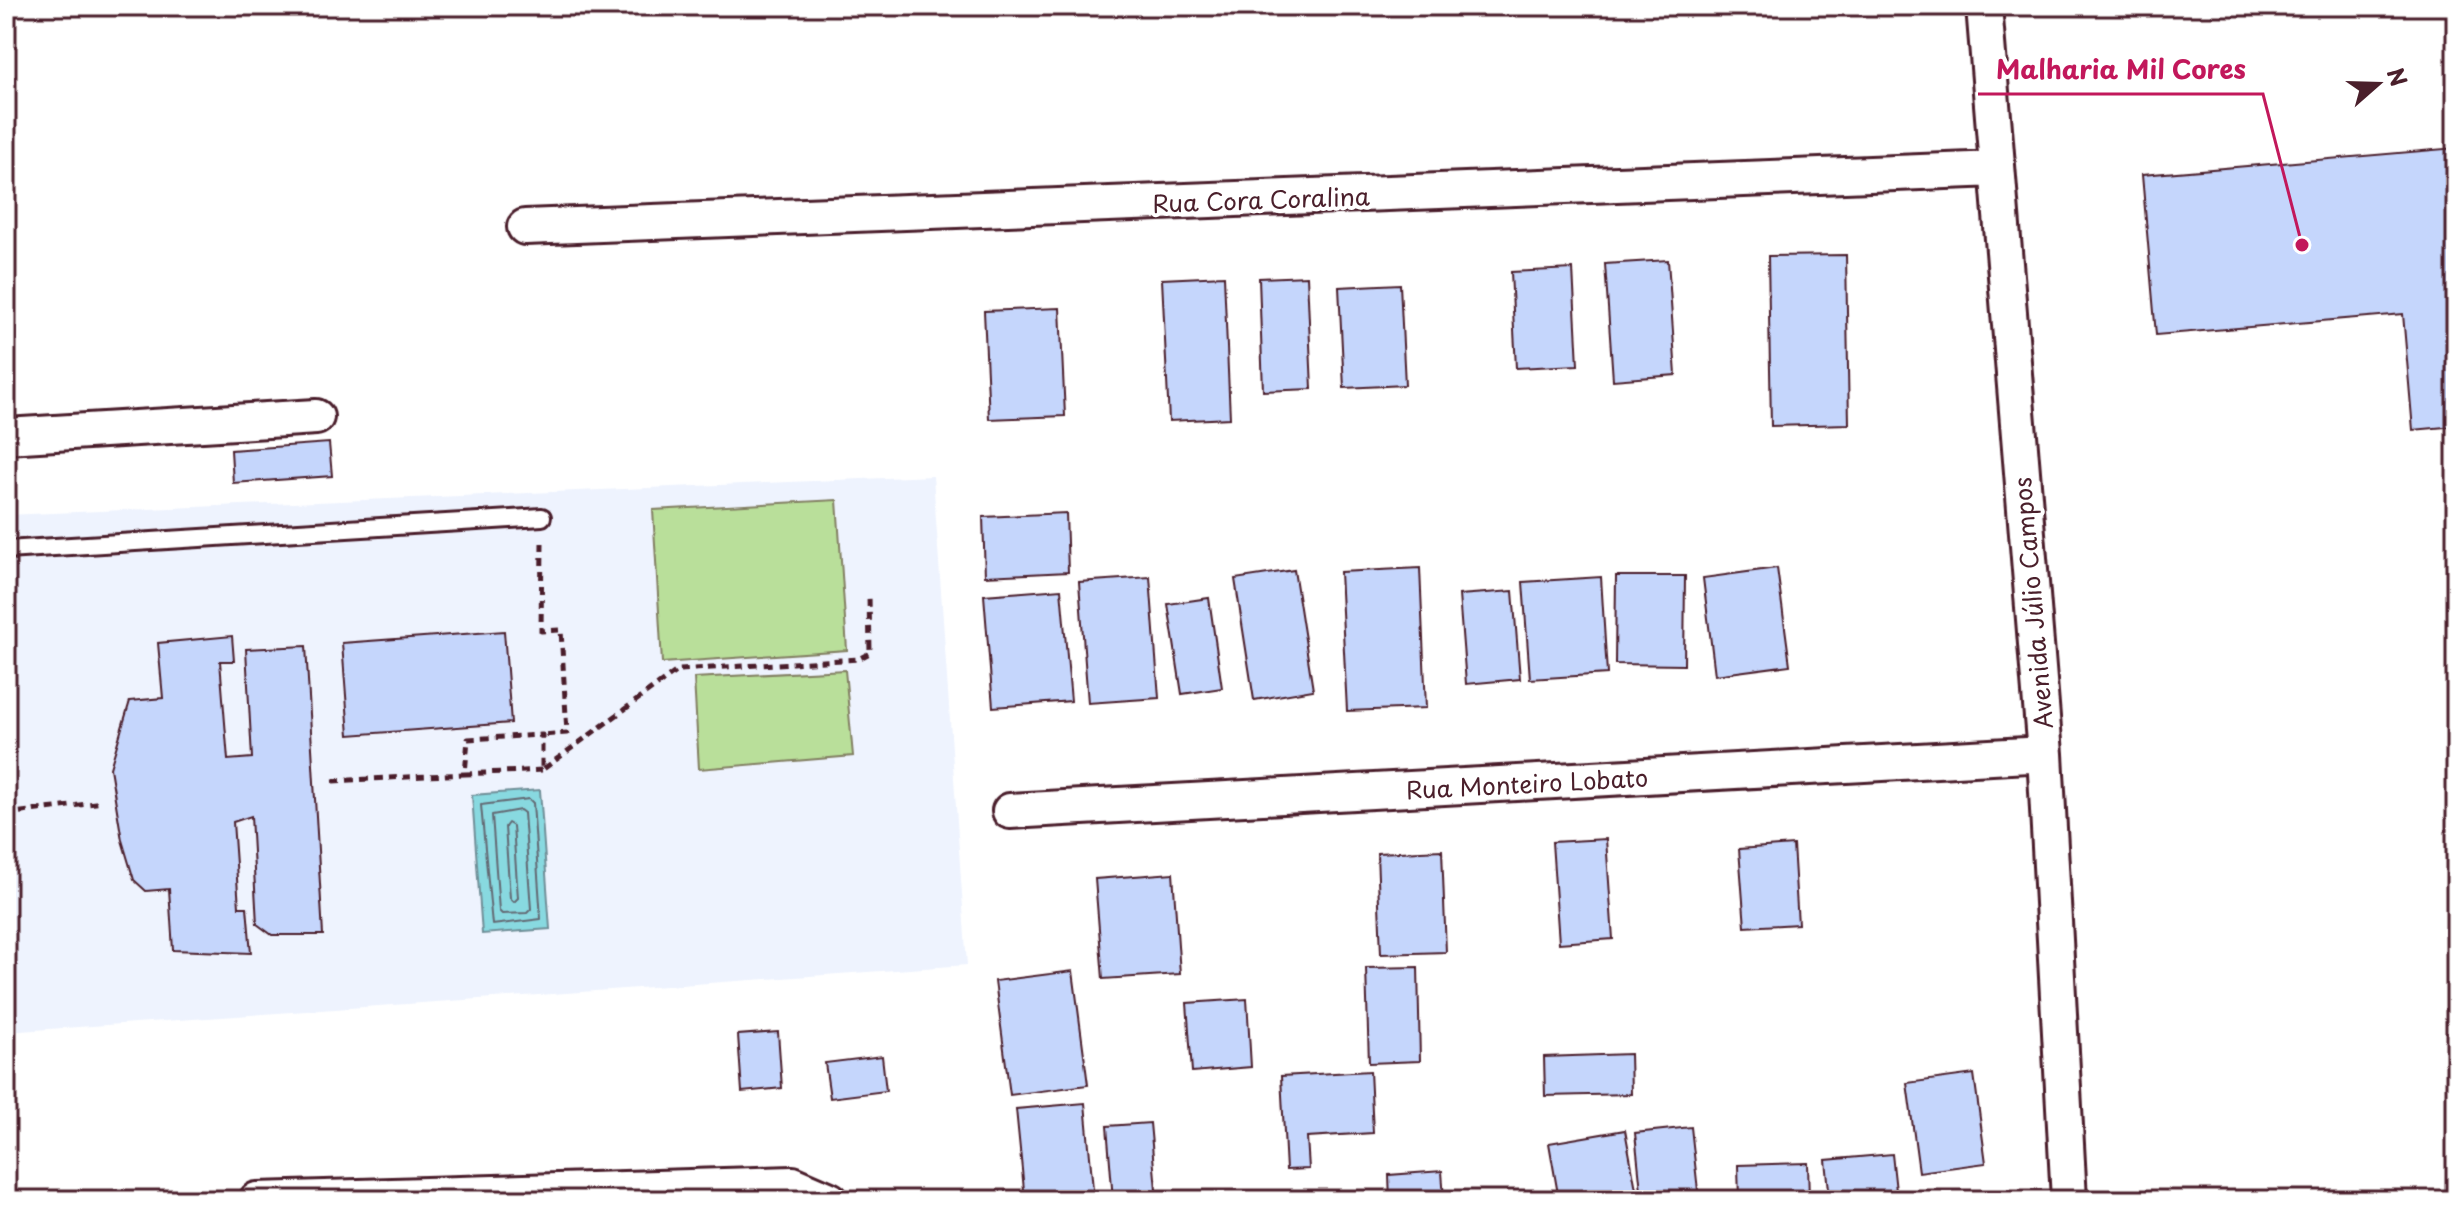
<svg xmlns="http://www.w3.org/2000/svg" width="2462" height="1206" viewBox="0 0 2462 1206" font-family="'Playpen Sans',sans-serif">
<rect width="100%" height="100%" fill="#fff"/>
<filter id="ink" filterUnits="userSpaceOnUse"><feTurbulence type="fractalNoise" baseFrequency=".0125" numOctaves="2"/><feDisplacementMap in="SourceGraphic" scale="16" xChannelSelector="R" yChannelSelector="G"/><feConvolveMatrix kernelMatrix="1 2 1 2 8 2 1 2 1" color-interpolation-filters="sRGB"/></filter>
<g filter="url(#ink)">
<path fill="#eef3fe" d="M933 476 967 965 6 1032V515Z"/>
<path fill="#b9df9a" stroke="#827f62" stroke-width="2" d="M837 500 847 650 662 663 653 510Z
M845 670 853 756 699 769 694 678Z"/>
<path fill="#88d9e0" stroke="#6f8f98" stroke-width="2" d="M540 790 550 929 482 934 472 795Z"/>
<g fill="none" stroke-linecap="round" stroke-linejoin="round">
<path stroke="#636973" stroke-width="2" d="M529 799 533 803 541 919 492 925 481 805Z
M520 810 524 813 531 909 527 913 502 914 499 911 492 815Z
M508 823 513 826 518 898 514 902 510 898 505 827Z"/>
</g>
<path fill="#c5d6fc" stroke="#4a1f2b" stroke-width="2" d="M2456 148V426L2413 430 2403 314 2156 335 2142 175Z
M1846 255 1849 424 1771 426 1768 256Z
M1668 260 1676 375 1613 380 1605 264Z
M1573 269 1578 365 1516 368 1511 272Z
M1224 276 1230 418 1169 421 1162 279Z
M1307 276 1312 389 1263 391 1259 278Z
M1400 284 1405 385 1344 388 1339 287Z
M1060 308 1065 416 989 419 984 311Z
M329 443 332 476 233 483 231 450Z
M1066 513 1068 572 985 576 983 517Z
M1420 568 1426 708 1347 711 1340 572Z
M1777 568 1790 665 1715 675 1703 578Z
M1294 570 1313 690 1254 700 1235 579Z
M1616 576H1685L1684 665 1615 664Z
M1150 577 1159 698 1088 703 1079 582Z
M1601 577 1607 674 1530 679 1523 582Z
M1061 589 1071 701 993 707 984 595Z
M1513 591 1520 679 1466 684 1459 595Z
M1209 598 1222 688 1182 694 1168 604Z
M504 631 511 723 349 735 342 643Z
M232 636 234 661H220L228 760 252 758 246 649 306 646 323 935H272L257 924 251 816 233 822 239 907H247L251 953 173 950 169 889 146 891 134 880 122 840 110 768 130 701 163 698 158 643Z
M1606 839 1613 939 1559 943 1552 842Z
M1793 845 1798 924 1745 927 1739 849Z
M1442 850 1446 952 1381 954 1377 853Z
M1173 873 1180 974 1103 979 1095 879Z
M1418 967 1420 1061 1369 1063 1366 968Z
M1073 971 1088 1085 1010 1095 995 981Z
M1247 999 1251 1067 1192 1072 1187 1003Z
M778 1032 782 1088 742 1092 738 1035Z
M1630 1054 1631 1094 1545 1096 1544 1057Z
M882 1056 886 1091 830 1098 825 1063Z
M1370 1071 1373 1133 1307 1137 1309 1169 1286 1170 1281 1076Z
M1974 1074 1986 1163 1919 1172 1907 1083Z
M1085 1103 1094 1200H1025L1016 1109Z
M1150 1123 1157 1200H1113L1107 1126Z
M1691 1127 1699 1200H1642L1635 1133Z
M1625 1130 1638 1200H1559L1549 1143Z
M1892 1154 1897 1200H1830L1826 1160Z
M1808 1163 1809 1200H1739L1738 1165Z
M1442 1171 1444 1200H1390L1389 1175Z"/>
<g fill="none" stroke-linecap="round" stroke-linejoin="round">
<g stroke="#4a1f2b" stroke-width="22">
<path id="lane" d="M6 550 542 517"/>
</g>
<g stroke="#4a1f2b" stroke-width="40">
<path id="street" d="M1984 6 2045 754 2069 1200
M525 227 1997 169
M6 436 316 417
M1010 811 2045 754
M257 1200 793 1184 830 1200"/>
</g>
<path stroke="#4a1f2b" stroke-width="5" stroke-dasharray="8 6" stroke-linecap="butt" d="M542 543 541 631 561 630 567 733 542 735
M542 770 465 774 468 739 542 735V770L678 670 858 659 870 653 869 595
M333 781 465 774
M6 814 103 802"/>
<use href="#lane" stroke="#fff" stroke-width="16"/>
<use href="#street" stroke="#fff" stroke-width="34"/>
</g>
</g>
<g text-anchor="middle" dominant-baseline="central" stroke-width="8" stroke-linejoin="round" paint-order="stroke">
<g font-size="24" fill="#4a1f2b" stroke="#fff">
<text transform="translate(1261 199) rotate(-2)">Rua Cora Coralina</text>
<text transform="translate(2032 603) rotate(-95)">Avenida Júlio Campos</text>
<text transform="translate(1527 783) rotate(-3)">Rua Monteiro Lobato</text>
</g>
</g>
<path fill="none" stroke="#c2185b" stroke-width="3" d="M2302 245L2263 94H1978"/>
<circle fill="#c2185b" stroke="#fff" stroke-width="3" cx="2302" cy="245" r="8"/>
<g font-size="26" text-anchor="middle" font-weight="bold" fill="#c2185b" stroke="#fff" stroke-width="8" stroke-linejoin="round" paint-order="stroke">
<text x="2121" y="79">Malharia Mil Cores</text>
</g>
<rect width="2462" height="1206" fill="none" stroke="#fff" stroke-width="32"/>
<rect x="16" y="16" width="2430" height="1174" fill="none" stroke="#4a1f2b" stroke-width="3" filter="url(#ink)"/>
<g transform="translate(2378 84) rotate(70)" stroke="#ffffff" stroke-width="6" paint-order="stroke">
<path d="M0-6L14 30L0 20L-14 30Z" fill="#4a1f2b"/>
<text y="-12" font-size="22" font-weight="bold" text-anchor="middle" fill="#4a1f2b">N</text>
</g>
</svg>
